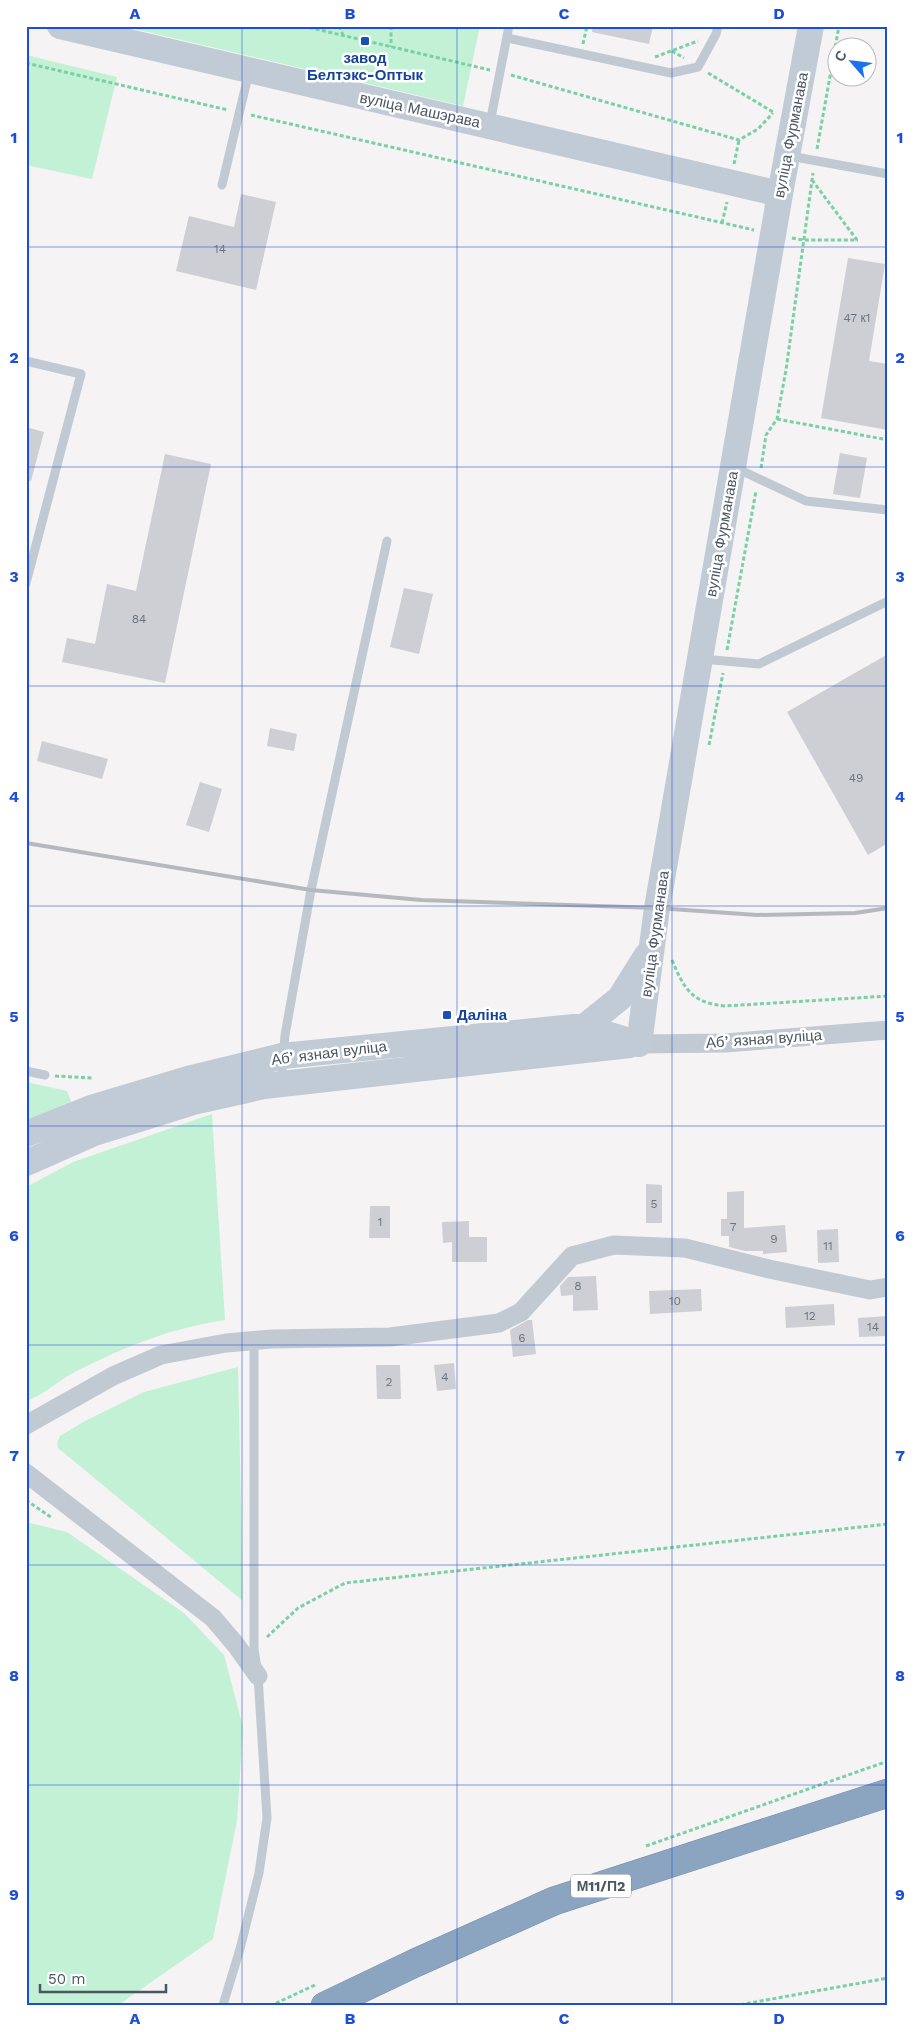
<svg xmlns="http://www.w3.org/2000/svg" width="914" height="2032" viewBox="0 0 914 2032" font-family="'Work Sans',sans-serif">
<rect width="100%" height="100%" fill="#f5f3f3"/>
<path fill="#c3f1d5" d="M122 26H480L463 106Z
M26 55 117 77 92 179 26 165Z
M26 1082 67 1091 72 1104 26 1125Z
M212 1114 225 1320C167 1329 124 1347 73 1373 58 1381 41 1397 26 1401V1187L73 1162Z
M238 1367 243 1601 58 1448 57 1443 60 1436 85 1421 144 1392Z
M26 1522 67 1532 184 1613 224 1655 243 1727 237 1821 213 1939 117 2006H26Z"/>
<path fill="#cdcfd5" d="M593 26H653L649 44 592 32Z
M241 194 276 202 256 290 176 271 189 216 234 227Z
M848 258 885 264 869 361 888 364V430L821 418Z
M26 427 44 432 31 481 26 480Z
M840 453 867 458 860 498 833 494Z
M165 454 211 464 165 683 62 662 67 638 95 644 107 584 136 591Z
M404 588 433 594 419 654 390 647Z
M888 654V843L868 855 787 712Z
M270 728 297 734 294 751 267 746Z
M42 741 108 759 102 779 37 761Z
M200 782 222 789 209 832 186 825Z
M646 1184 662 1185V1223H646Z
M744 1191V1228L785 1225 787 1252 763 1254V1251H745L729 1247V1236H721V1219H727V1192Z
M370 1206H390V1238H369Z
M469 1221V1237H487V1262H452V1242L443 1243 442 1222Z
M838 1229 839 1262 818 1263 817 1230Z
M596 1276 598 1310 573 1311V1295L561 1296 560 1286 568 1277Z
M701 1289 702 1311 650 1314 649 1291Z
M834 1304 835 1325 786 1328 785 1307Z
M888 1316V1336L859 1337 858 1318Z
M528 1320H532L536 1354 513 1357 510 1330Z
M454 1363 456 1389 437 1391 434 1365Z
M376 1365H400L401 1399H377Z"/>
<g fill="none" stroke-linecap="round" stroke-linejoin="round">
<g stroke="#7690ad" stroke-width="29">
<path id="highway" d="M325 2006 415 1963 554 1901 888 1793"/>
</g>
<path stroke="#7ad0a6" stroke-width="3" stroke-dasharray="4 2.5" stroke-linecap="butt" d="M303 26 490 70
M339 26 343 35
M391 26V47
M583 44 587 26
M672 51 684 58
M655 57 698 41
M26 63 228 110
M708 73 773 112
M511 75 739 140 758 129 773 113
M251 115 754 230
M817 149 839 26
M734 164 739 140
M812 180 857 240
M722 223 727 202
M792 238 803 240H858
M777 419 888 440
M761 468 766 435 777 419 786 370 813 173
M727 650 756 491
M709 745 723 673
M672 960C684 989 692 1003 725 1006L888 996
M55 1076 92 1078
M26 1500 52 1518
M267 1637 298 1608 345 1583 888 1524
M646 1846 888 1761
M270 2006 315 1985
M643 2006H733L888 1978"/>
<path stroke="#c1cad2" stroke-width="9" d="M507 38 671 73 698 67 716 34 718 26
M490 123 509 26
M790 156 888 174
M222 185 249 72
M26 361 81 374 26 583
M736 468 806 501 888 510
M702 659 759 664 888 601
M26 1071 45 1075
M281 1083 285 1035 311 890 387 541
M223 2005 240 1949 259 1873 267 1818 258 1676 254 1649V1340"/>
<path stroke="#c1cad2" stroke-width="19" d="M639 1044 725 1043 888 1030
M26 1425 113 1376 161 1355 226 1343 272 1339 390 1337 499 1323 521 1312 572 1256 614 1245 685 1248 769 1269 870 1290 888 1287
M26 1473 213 1618 236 1645 258 1676"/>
<path stroke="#c1cbd6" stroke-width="26" d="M60 26 780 194
M584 1027 620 998 647 955
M639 1044 657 908 780 194 811 26
M26 1134 91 1108 188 1079 282 1056 574 1027H584L639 1044
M26 1163 94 1133 193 1102 264 1086 630 1045"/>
<use href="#highway" stroke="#8ba5c1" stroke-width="28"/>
<path stroke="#b5b8bd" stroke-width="4" d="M26 843 311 890 421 900 657 908 757 915 855 913 888 908"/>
</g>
<path fill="none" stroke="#1d4ed8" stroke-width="1" stroke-opacity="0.55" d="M242 26V2006M457 26V2006M672 26V2006M26 247H888M26 467H888M26 686H888M26 906H888M26 1126H888M26 1345H888M26 1565H888M26 1785H888"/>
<g fill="#1a4fb4" stroke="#fff" stroke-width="2">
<rect x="360" y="36" width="10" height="10" rx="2.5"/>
<rect x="442" y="1010" width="10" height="10" rx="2.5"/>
</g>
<g text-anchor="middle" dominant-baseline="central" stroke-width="5" stroke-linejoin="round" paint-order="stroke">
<g font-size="12" fill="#6b747e">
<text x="220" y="249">14</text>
<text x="857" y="318">47 к1</text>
<text x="139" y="619">84</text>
<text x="856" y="778">49</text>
<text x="654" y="1204">5</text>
<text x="380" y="1222">1</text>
<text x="733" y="1227">7</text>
<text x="774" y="1239">9</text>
<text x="828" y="1246">11</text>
<text x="578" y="1286">8</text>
<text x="675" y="1301">10</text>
<text x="810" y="1316">12</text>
<text x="873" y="1327">14</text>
<text x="522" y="1338">6</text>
<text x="445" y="1377">4</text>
<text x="389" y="1382">2</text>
</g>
<rect fill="#fff" stroke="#808990" stroke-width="1" x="571" y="1874.5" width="60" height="23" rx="4"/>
<g font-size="14" font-weight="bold" fill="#4a5661">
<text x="601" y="1886">М11/П2</text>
</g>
<g font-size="15" font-weight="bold" fill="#164399" stroke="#fff">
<text x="365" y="58">завод<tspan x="365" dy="17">Белтэкс-Оптык</tspan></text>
<text x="457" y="1015" text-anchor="start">Даліна</text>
</g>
<g font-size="15" fill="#4a5661" stroke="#fff">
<text transform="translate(420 110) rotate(12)">вуліца Машэрава</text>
<text transform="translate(791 135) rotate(-79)">вуліца Фурманава</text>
<text transform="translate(722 534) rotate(-80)">вуліца Фурманава</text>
<text transform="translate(655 934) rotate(-82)">вуліца Фурманава</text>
<text transform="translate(764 1039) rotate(-4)">Абʼязная вуліца</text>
<text transform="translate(329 1053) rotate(-7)">Абʼязная вуліца</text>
</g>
</g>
<rect width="914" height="2032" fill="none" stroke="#ffffff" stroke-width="55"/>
<g transform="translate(852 62) rotate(298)"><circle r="24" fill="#ffffff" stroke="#b7bbc0"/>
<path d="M0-4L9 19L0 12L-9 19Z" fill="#1a73e8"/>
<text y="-8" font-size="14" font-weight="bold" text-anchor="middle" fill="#4a5661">С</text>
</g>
<path d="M40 1984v8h126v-8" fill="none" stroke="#4a5661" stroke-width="2.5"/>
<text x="48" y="1984" font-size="15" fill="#4a5661" stroke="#ffffff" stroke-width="4" paint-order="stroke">50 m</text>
<rect x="28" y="28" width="858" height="1976" fill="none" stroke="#1d4ed8" stroke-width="2"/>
<g font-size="16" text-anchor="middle" font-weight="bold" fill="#1d4ed8">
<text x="135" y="19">A</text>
<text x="350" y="19">B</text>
<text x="564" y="19">C</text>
<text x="779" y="19">D</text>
<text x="14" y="143">1</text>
<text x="900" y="143">1</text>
<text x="14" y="363">2</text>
<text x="900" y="363">2</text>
<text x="14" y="582">3</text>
<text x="900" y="582">3</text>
<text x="14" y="802">4</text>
<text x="900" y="802">4</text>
<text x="14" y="1022">5</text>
<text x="900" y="1022">5</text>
<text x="14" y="1241">6</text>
<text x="900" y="1241">6</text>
<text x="14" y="1461">7</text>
<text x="900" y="1461">7</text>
<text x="14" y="1681">8</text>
<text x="900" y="1681">8</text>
<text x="14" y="1900">9</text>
<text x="900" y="1900">9</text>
<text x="135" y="2024">A</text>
<text x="350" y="2024">B</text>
<text x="564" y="2024">C</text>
<text x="779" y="2024">D</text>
</g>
</svg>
